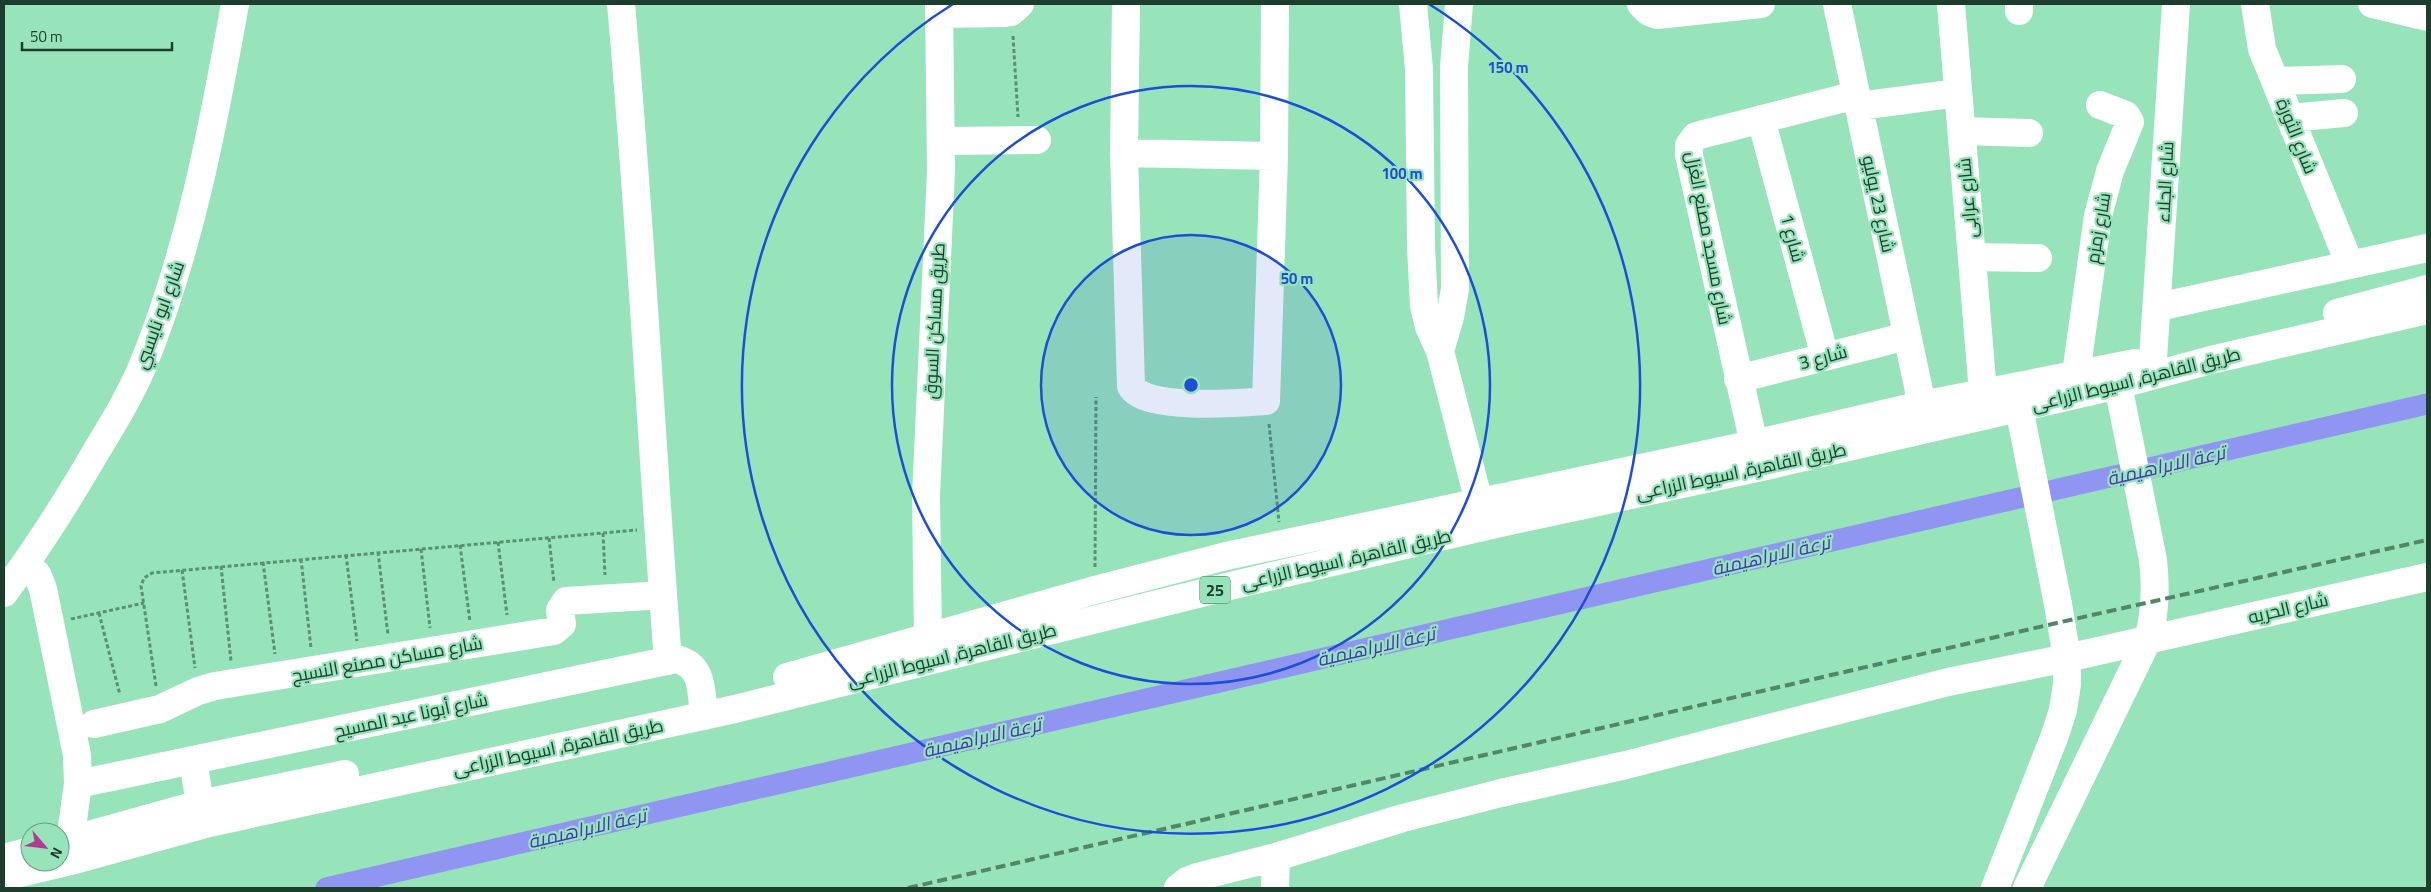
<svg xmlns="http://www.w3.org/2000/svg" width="2431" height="892" viewBox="0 0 2431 892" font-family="Georgia,Cairo,serif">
<rect width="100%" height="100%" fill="#97e3ba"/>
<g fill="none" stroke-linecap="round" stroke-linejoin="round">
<path stroke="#9095f2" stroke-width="21" d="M326 888 2427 404"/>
<path stroke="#5a9073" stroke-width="3" stroke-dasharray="4 2.5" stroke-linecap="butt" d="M1013 36 1018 117
M1269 424 1279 522
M603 533 605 575
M549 538 554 583
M498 542 507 615
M460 545 470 622
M421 549 430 628
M378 552 388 635
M346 555 357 641
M301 559 311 648
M263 562 275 654
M221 566 231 661
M1095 567 1096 397
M182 570 195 668
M99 613 120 695
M71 619 144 603
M156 686 141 586 144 578 152 573 637 530"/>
<path stroke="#fff" stroke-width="28" d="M621 4C641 223 651 442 668 661
M1126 4 1124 153 1131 386C1144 411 1240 403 1266 401L1274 156 1275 4
M1413 4 1419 69 1421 247 1424 306 1429 327 1440 351 1479 502
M1641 4 1649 12 1657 15 1761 4
M1837 4 1922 405
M1951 4 1983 393
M2019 4V11
M2255 4 2262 49 2350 265
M2372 4 2427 17
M939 14 1005 13 1011 12 1020 4
M2275 81 2342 79
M1859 106 1958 93
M2290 118 2344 113
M1761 119 1825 357
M1962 131 2029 133
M941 141 1037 140
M1124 153 1274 156
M1972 257 2038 258
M2158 307 2427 248
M1440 351 1450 317 1455 289 1454 67 1459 4
M2153 359 2176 4
M2076 374 2098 216 2110 171 2130 122 2126 115 2100 105
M1738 379 1907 336
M1754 444 1689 155V145L1696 136 1856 95
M25 565 37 574 43 589 77 755 78 784 70 841
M4 593C37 549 66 503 94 455 112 425 130 396 143 365 190 249 213 127 235 4
M928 638 926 496 941 171 939 4
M94 724 160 709 198 691 215 686 554 631 562 624 560 610 566 601 663 595
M78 784 676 659C704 665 701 692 704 716
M1178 888 1187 881 1197 877 1276 857 1403 818 1501 793 1626 765 1948 682 2067 658
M1275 888 1276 857"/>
<path stroke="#fff" stroke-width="28" d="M2067 658 2427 577
M1995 888 2055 735 2063 710 2067 684V658L2058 604 2019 408
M2027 888 2148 639C2156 612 2156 587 2153 560L2118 385"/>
<path stroke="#fff" stroke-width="28" d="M2337 313 2427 289
M787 677 1095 590 1226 556 1754 444 1922 405 2135 363
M193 760 200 804
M60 843 200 804 345 774
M4 858 30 851
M4 877 71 861 209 823 735 709 1230 586 1491 525 1766 466 2118 385 2211 360 2427 310"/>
<path stroke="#52856a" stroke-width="4" stroke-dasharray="10 5" stroke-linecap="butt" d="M908 888 2061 622 2427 540"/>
</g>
<circle cx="1191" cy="385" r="150" fill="#1d4ed8" fill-opacity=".12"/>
<g fill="none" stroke="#1d4ed8" stroke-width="2.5">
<circle cx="1191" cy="385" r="150"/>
<circle cx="1191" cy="385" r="299"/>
<path d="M1429 4A449 449 0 1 1 953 4"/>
</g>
<g text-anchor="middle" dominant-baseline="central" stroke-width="4.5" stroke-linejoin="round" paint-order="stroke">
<rect fill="#97e3ba" stroke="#426f57" stroke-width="1" x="1200" y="576.5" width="30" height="27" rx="4"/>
<g font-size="16" font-weight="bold" fill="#1d3d2d">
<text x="1215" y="590">25</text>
</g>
<g font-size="18" fill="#1d3d2d" stroke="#97e3ba">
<text transform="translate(2297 136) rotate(68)">شارع الثورة</text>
<text transform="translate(2165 182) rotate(-87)">شارع الجلاء</text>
<text transform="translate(1967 198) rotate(-95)">شارع عرابى</text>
<text transform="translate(1879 204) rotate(78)">شارع 23 يوليو</text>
<text transform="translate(2098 228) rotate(-80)">شارع زمزم</text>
<text transform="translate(1709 238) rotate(79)">شارع مسجد مصنع الغزل</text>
<text transform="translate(1793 238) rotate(75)">شارع 1</text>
<text transform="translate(159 315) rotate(-70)">شارع ابو نايسبي</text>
<text transform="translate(934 321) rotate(-87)">طريق مساكن السوق</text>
<text transform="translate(1823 357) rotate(-15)">شارع 3</text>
<text transform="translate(2136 379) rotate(-14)">طريق القاهرة, اسيوط الزراعى</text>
<text transform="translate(1741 471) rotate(-12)">طريق القاهرة, اسيوط الزراعى</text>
<text transform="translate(1346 559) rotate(-13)">طريق القاهرة, اسيوط الزراعى</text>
<text transform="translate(2288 608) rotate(-13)">شارع الحريه</text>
<text transform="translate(952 655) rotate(-14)">طريق القاهرة, اسيوط الزراعى</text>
<text transform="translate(387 659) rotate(-10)">شارع مساكن مصنع النسيج</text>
<text transform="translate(411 715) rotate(-12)">شارع أبونا عبد المسيح</text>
<text transform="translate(558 747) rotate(-12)">طريق القاهرة, اسيوط الزراعى</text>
</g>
<g font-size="19" font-style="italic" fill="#4535bb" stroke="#97e3ba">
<text transform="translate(2166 465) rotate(-13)">ترعة الابراهيمية</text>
<text transform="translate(1771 555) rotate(-13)">ترعة الابراهيمية</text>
<text transform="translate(1376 646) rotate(-13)">ترعة الابراهيمية</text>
<text transform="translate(982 737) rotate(-13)">ترعة الابراهيمية</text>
<text transform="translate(587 828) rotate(-13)">ترعة الابراهيمية</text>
</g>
</g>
<circle cx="1191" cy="385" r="8" fill="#1d4ed8" stroke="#97e3ba" stroke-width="2.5"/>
<g font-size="15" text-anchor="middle" font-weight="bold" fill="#1d4ed8" stroke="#97e3ba" stroke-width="4.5" stroke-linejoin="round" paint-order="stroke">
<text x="1508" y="73">150 m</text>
<text x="1402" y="179">100 m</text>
<text x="1297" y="284">50 m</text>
</g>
<rect width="2431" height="892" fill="none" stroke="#1d3d2d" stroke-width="10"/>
<g transform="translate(45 847) rotate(118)"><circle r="24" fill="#97e3ba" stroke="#66a182"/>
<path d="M0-4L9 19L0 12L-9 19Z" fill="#b13b92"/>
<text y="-8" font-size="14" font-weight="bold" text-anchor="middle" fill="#1d3d2d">N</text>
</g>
<path d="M22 42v8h150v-8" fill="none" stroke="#1d3d2d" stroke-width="2.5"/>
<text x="30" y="42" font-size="15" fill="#1d3d2d" stroke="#97e3ba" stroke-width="4" paint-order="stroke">50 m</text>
</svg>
